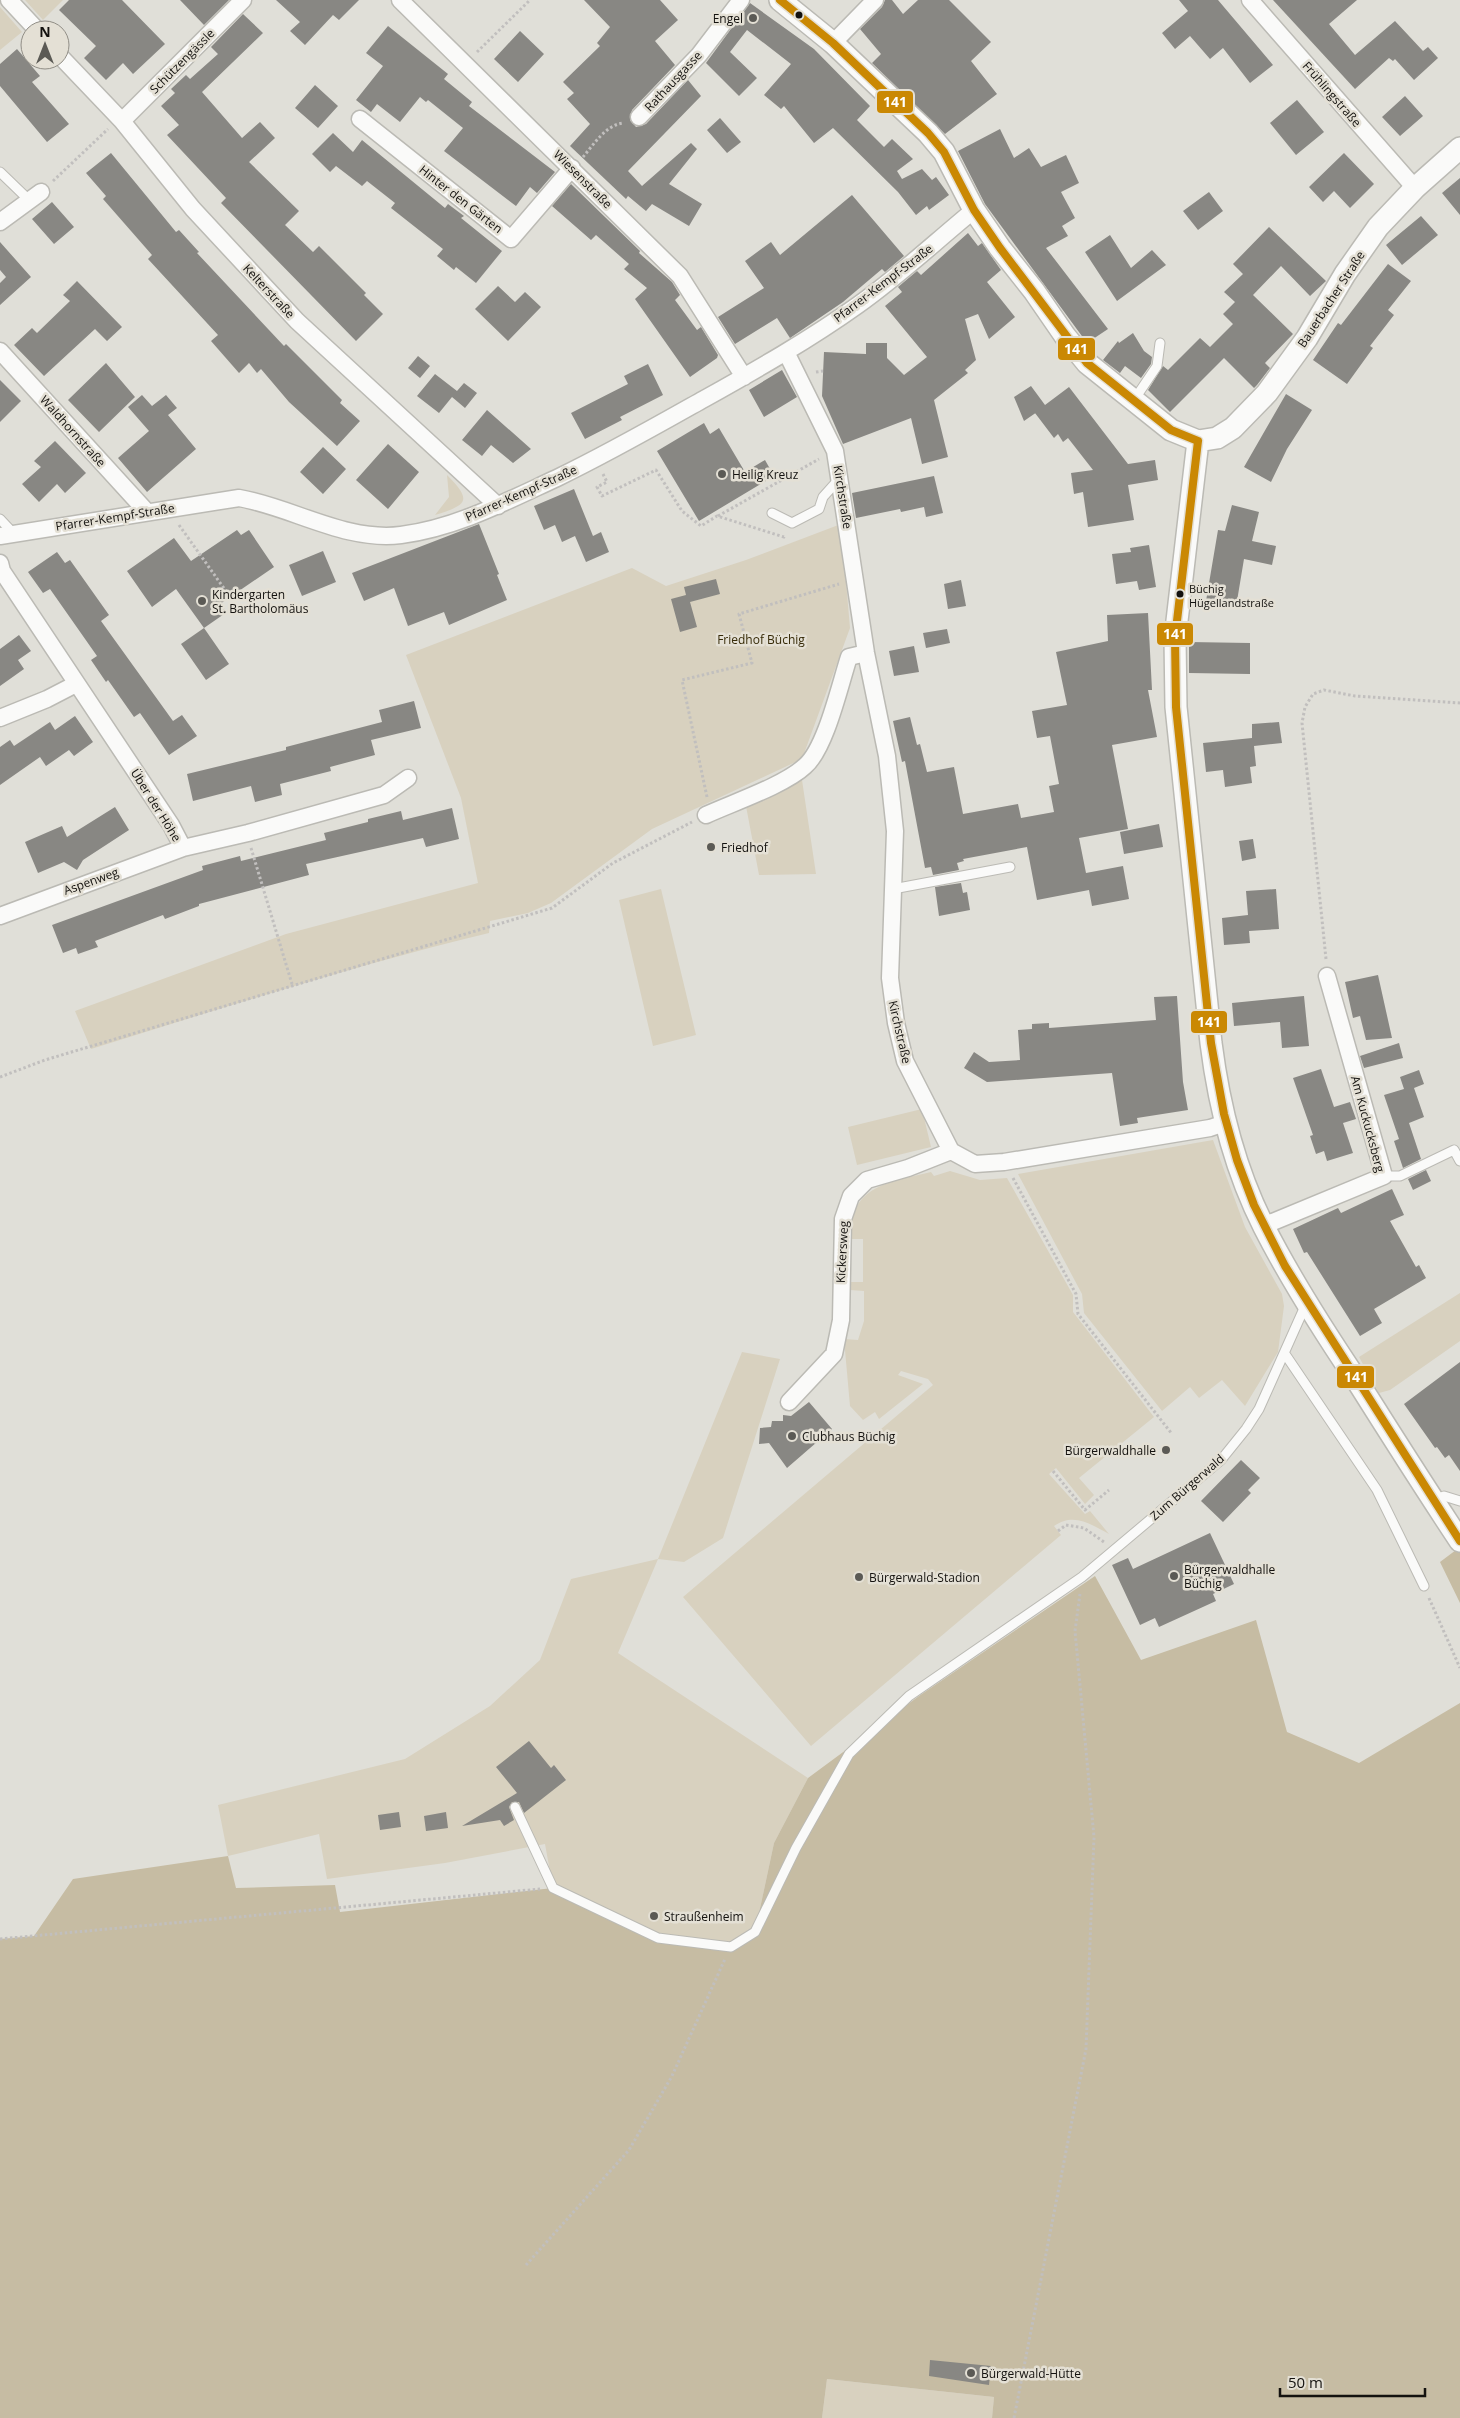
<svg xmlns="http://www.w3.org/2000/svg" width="1460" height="2418" viewBox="0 0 1460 2418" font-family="'Open Sans',sans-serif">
<rect width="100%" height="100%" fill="#e0dfd8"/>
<path fill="#d8d1bf" d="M25 0H63L43 20Z
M0 7 22 32 0 50Z
M447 475C473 501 467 505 435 515L449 497Z
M841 524 850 628 802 759 652 829 551 903 528 913 490 921 489 933C355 965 223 1008 91 1049L75 1011 286 934 478 883 461 798 406 655 632 568 666 586 746 560Z
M802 780 816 874 759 875 746 806Z
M661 889 696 1035 653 1046 619 900Z
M922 1109 931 1147 857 1165 848 1127Z
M1213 1140 1245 1227 1282 1294 1284 1306 1278 1352 1245 1406 1222 1380 1199 1398 1190 1387 1162 1411 1084 1313 1082 1294 1018 1174Z
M950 1171 980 1180 1007 1178 1073 1295V1312L1154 1417 1079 1478 1094 1495 1085 1504 1056 1468 1049 1474 1085 1514 1090 1511 1109 1534C1090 1524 1074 1512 1054 1526L1061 1535 811 1746 683 1597 933 1385 928 1379 901 1371 898 1375 923 1384 879 1419 875 1412 863 1420 850 1406 844 1339 858 1340 864 1321V1291L850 1290V1282H863V1239H849C851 1231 850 1219 854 1212 866 1182 904 1179 931 1172L934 1176Z
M1460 1293V1341L1390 1390 1379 1393 1359 1357Z
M742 1352 780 1359 723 1538 684 1562 658 1559 618 1653 808 1778 774 1843 755 1932 731 1947 658 1938 553 1888 545 1844 445 1863 327 1879 319 1834 228 1856 218 1805 405 1759 490 1706 540 1660 571 1579 658 1559Z
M827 2379 994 2397 992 2418H822Z"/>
<path fill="#c6bca3" d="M1460 1547V1603L1440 1562Z
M1095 1576 1141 1660 1256 1620 1287 1732 1359 1763 1460 1703V2418H992L994 2397 827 2379 822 2418H0V1939L34 1936 73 1879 228 1856 236 1888 335 1885 340 1912 553 1888 658 1938 731 1947 755 1932 774 1843 808 1778 919 1696Z"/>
<path fill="#888783" d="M69 0H122L165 44 133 74 123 63 106 80 84 58 96 46 59 10Z
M180 0H229L204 25Z
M276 0H359L339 20 333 15 305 45 290 31 300 22Z
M584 0H660L678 20 655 41 675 65 632 110 630 120 636 127 646 124 688 80 701 96 628 171 642 186 691 143 697 149 669 184 702 204 689 226 652 204 646 211 628 196 626 199 570 146 590 124 567 99 574 93 563 82 600 46 597 43 610 27Z
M885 0H892L903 14 918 0H949L991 42 971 61 997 94 945 134 872 63 881 54 860 29 882 7Z
M1179 0H1218L1273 65 1250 83 1223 48 1210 59 1190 36 1175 49 1162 33 1188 11Z
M1273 0H1357L1329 24 1355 55 1395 21 1423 51 1428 47 1438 58 1414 80 1395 59 1393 61 1389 58 1355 89Z
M750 3 814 49 870 106 857 120 884 147 892 139 913 159 897 171 902 179 922 169 932 180 936 177 949 195 929 210 927 206 916 215 898 192 833 128 814 143 784 106 781 109 764 95 791 64 747 30 730 52 757 78 739 96 706 63Z
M243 14 263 33 202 92 242 138 260 122 275 138 249 162 299 211 285 225 313 252 319 246 366 293 364 295 383 314 356 341 221 203 226 198 167 135 179 125 161 106 175 93 171 89 186 75 190 79 218 54 211 47Z
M388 26 448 74 444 79 472 102 469 106 555 172 537 193 530 187 516 206 444 151 463 128 428 100 426 102 420 97 400 122 377 104 371 112 356 100 383 66 366 53Z
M520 31 544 54 518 82 494 59Z
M17 49 40 76 32 82 69 124 47 142 0 86V64Z
M315 85 338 106 318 128 295 108Z
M1405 96 1423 116 1400 136 1382 117Z
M1297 100 1324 132 1296 155 1270 123Z
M720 118 741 142 727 153 707 130Z
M1000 129 1014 158 1029 148 1041 167 1066 155 1079 183 1061 192 1075 218 1062 226 1068 236 1046 248 1108 329 1087 343 985 204 958 151Z
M333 133 353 152 362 140 445 208 448 204 464 216 461 218 502 251 476 283 456 267 454 270 437 256 443 249 391 208 395 203 367 181 362 186 336 166 330 172 312 154Z
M111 153 176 232 179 230 199 252 197 253 284 346 286 344 342 400 340 403 360 421 337 446 289 402 261 369 257 373 249 363 239 373 211 341 218 335 148 259 152 255 103 199 106 196 86 173Z
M1344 153 1374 184 1350 208 1334 191 1323 202 1309 187Z
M1460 178V215L1442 193Z
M571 184 640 251 639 253 672 282 680 295 675 300 697 330 701 327 718 355 717 358 690 377 635 299 647 288 624 269 629 264 596 235 591 240 552 206Z
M1209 192 1223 211 1198 230 1183 211Z
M852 195 904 256 885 272 882 269 843 302 790 338 777 318 735 344 718 317 764 288 745 261 771 242 780 255Z
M52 202 74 227 54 244 32 219Z
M1421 216 1438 235 1402 265 1386 245Z
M1269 227 1326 281 1310 296 1281 266 1253 295 1293 334 1265 363 1270 368 1257 385 1254 388 1224 358 1170 412 1148 390 1163 366 1168 370 1200 338 1210 347 1233 324 1223 314 1235 302 1224 292 1243 274 1233 264Z
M968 233 978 246 982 243 1001 270 987 282 1015 317 989 339 978 314 965 319 976 360 965 370 968 373 934 400 948 457 922 464 911 418 843 444 822 396 824 352 866 354V343H887V358L904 375 927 357 885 306 902 292 898 287 917 271 921 275Z
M1110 235 1131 268 1152 250 1166 265 1117 301 1085 252Z
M0 242 31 277 0 305V283L6 277 0 270Z
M1388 264 1411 281 1388 310 1394 315 1370 346 1373 348 1347 384 1313 360 1338 323 1341 325Z
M77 281 122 327 107 341 95 329 44 376 14 345 32 328 37 333 70 301 63 295Z
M498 286 515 302 525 292 541 307 508 341 475 309Z
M1133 333 1144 351 1152 357 1151 364 1141 378 1125 366 1120 373 1103 360 1118 341 1119 343Z
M418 356 430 366 420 378 408 368Z
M106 363 135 397 99 432 68 400Z
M648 364 663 395 620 417 622 420 585 439 571 413 628 384 624 376Z
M782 370 797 397 764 417 749 390Z
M435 374 457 391 464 383 477 393 465 408 452 397 439 413 417 396Z
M0 380 21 401 0 422Z
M1031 386 1045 405 1069 387 1128 464 1155 460 1158 480 1128 485 1134 520 1088 527 1083 492 1074 494 1071 473 1093 470 1068 438 1063 442 1058 434 1054 438 1035 413 1037 412 1024 421 1014 397Z
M1286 394 1312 410 1287 449 1271 482 1244 467Z
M142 395 152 406 166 395 177 408 168 415 196 449 147 492 118 458 149 431 128 407Z
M487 410 531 449 513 463 491 445 482 456 462 440Z
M704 423 710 434 719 428 745 472 765 460 774 476 699 521 657 451Z
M55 441 86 473 65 493 57 484 39 502 22 484 41 467 34 461Z
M388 444 419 472 388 509 356 480Z
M323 447 346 469 323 494 300 472Z
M934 476 943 513 926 517 924 507 901 512 900 509 856 518 852 493Z
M574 489 593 536 601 532 609 552 586 562 575 536 562 542 555 525 544 530 534 506Z
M1232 505 1259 512 1252 541 1276 546 1272 565 1244 559 1236 607 1206 601 1218 530 1225 531Z
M479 524 499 574 497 575 507 600 449 625 444 612 408 626 394 588 364 601 352 573Z
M237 530 241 535 249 530 274 567 220 604 227 612 204 628 176 589 152 607 127 571 174 538 191 561Z
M1149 545 1156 587 1139 590 1137 581 1116 584 1112 554 1131 552 1130 548Z
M323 551 336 582 302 596 289 565Z
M57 552 65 563 70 560 109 615 101 621 173 721 182 715 197 736 169 755 140 713 134 717 108 680 106 682 91 660 97 656 50 589 43 593 28 572Z
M716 579 720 594 690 602 697 627 680 632 671 599 686 595 684 587Z
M961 580 966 606 948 609 944 584Z
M1148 613 1152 690H1148L1157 737 1112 745 1128 829 1079 838 1086 873 1123 866 1129 899 1092 906 1089 890 1037 900 1027 847 963 859 964 861 957 863 959 870 933 875 931 867 925 868 905 761 902 762 893 721 910 717 917 745 920 744 927 772 954 767 963 814 1018 804 1021 818 1054 812 1049 786 1059 784 1050 736 1037 738 1032 711 1067 705 1056 652 1108 641 1107 615Z
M204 628 229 664 206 680 181 644Z
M947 629 950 643 926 648 923 633Z
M19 635 31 651 18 660 24 669 0 686V649Z
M1189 642 1250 643V674L1189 673Z
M914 646 919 672 894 676 889 651Z
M414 701 421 728 371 740 375 755 330 767 331 771 280 784 282 795 255 802 251 786 193 801 187 774 286 750V747L382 722 379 710Z
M75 716 93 742 74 756 69 750 46 766 40 757 0 785V747L10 740 14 746 50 722 55 730Z
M1279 722 1282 743 1254 746 1256 766 1250 767 1252 783 1225 787 1223 770 1206 772 1203 743 1252 738V724Z
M115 807 129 830 83 860 77 870 64 862 38 873 25 842 62 826 67 837Z
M452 808 459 839 426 847 423 838 306 864 309 875 199 904V906L165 919 163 915 95 941 98 947 78 954 76 948 63 953 52 925 203 870 202 866 240 856 241 861 326 840 324 833 368 822V819L401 811 403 820Z
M1159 824 1163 847 1124 854 1120 832Z
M1253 839 1256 858 1242 861 1239 841Z
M961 883 963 893 967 892 970 910 939 916 935 887Z
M1276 889 1279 929 1249 931 1250 943 1224 945 1222 918 1248 915 1246 891Z
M1378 975 1392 1038 1366 1040 1360 1016 1353 1018 1345 982Z
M1177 996 1183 1082 1188 1110 1137 1118 1138 1123 1120 1126 1112 1073 987 1082 964 1068 974 1052 989 1062 1020 1060 1018 1030 1032 1029V1024L1049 1023V1028L1156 1020 1154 997Z
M1304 996 1309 1046 1282 1048 1280 1022 1234 1026 1232 1003Z
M1399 1043 1403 1058 1364 1068 1360 1056Z
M1321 1069 1334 1107 1350 1102 1356 1119 1343 1123 1353 1153 1327 1161 1324 1151 1316 1154 1310 1136 1313 1135 1293 1078Z
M1419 1070 1424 1084 1414 1088 1424 1117 1409 1123 1421 1159 1403 1168 1394 1141 1399 1139 1384 1095 1404 1089 1400 1077Z
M1426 1170 1431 1181 1413 1190 1408 1179Z
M1392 1189 1404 1215 1390 1221 1416 1267 1419 1265 1426 1278 1374 1309 1382 1323 1360 1336 1307 1252 1304 1253 1293 1229 1338 1208 1341 1213Z
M1460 1362V1471L1449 1455 1445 1458 1437 1447 1435 1448 1404 1404Z
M809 1402 832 1429 787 1468 769 1443 759 1444 760 1428 771 1427 772 1421H783V1415L791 1416Z
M1241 1460 1260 1478 1248 1490 1251 1493 1223 1522 1201 1501Z
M1210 1533 1234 1584 1213 1594 1216 1601 1159 1627 1155 1618 1140 1625 1112 1565 1128 1558 1133 1569Z
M529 1741 551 1768 554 1765 566 1780 524 1813 519 1802H512L509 1807 514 1820 504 1826 500 1820 462 1826 517 1793 496 1767Z
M399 1812 401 1827 380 1830 378 1815Z
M446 1812 448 1828 426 1831 424 1816Z
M930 2360 991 2366 989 2385 929 2376Z"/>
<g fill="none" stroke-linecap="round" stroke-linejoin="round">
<g stroke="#bbbab4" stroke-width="11">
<path id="service" d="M0 172 30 201
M1134 400 1157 366 1160 343
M772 513 792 523 819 509 823 497 840 478
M0 519 14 534
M893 889 1010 867
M1384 1176H1400L1454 1150 1460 1161
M1285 1354 1377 1490 1424 1586
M1434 1500 1444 1496 1460 1501
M515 1807 553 1888 658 1938 731 1947 755 1932 796 1848 849 1754 909 1696 1082 1577 1221 1460 1246 1429 1259 1409 1306 1304"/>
</g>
<g stroke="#bbbab4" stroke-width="19">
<path id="minor" d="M9 0 37 30
M400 0 680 276 744 377
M1250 0 1415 188
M833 43 875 0
M60 56 122 121 193 209 297 321 498 506
M639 117 699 55 741 0
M360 119 511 239 572 168
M122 121 243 0
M0 222 41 192
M0 351 146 511
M786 352 835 451 866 653 887 756 895 831 890 978 896 1023 905 1061 951 1151 975 1164 1004 1162 1210 1128 1225 1123
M0 536 239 498C292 507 345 542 401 535 456 528 507 501 557 478 607 454 656 426 704 399 756 370 809 340 858 305 899 276 935 242 974 210
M0 563 2 571 171 825 183 848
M0 718 47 699 76 684
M706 815C732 803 785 785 805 766 826 748 840 684 849 657L866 653
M0 916 183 848 248 833 384 795 408 778
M1263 1226 1384 1176 1327 976
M789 1402 834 1354 841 1320 843 1219 851 1196 867 1180 908 1168 951 1151"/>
</g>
<g stroke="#bbbab4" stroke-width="24">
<path id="tertiary" d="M780 0 833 43 928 133 944 152 974 210 1000 248 1034 291 1065 336 1087 363 1171 430 1198 441 1217 438 1233 428 1267 393 1307 338 1345 274 1378 227 1415 188 1460 148
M1198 441 1175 638 1176 707 1211 1043C1219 1106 1235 1170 1264 1227 1291 1280 1323 1330 1356 1379 1390 1433 1425 1488 1460 1541"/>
</g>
<path stroke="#c1bfbe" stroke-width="3" stroke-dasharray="2.5 2.5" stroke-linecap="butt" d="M477 52 530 0
M583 157C594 144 606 125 623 123
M53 181 108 129
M816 372 823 371
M603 474 607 482 597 487 602 496 656 470 682 511 701 526 717 516 784 537 785 535
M718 516 819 459
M179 525 228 594
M707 797 682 680 752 663 739 614 839 584
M251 848 292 984
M1326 959 1302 723 1305 707 1313 694 1324 690 1355 696 1460 703
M0 1077 45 1060 552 908 613 863 692 822
M1013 1178 1076 1294 1078 1314 1172 1434
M1053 1471 1085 1510 1109 1490
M1058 1531 1066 1525 1084 1528 1104 1542
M1429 1598 1460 1668
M0 1939 540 1889
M526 2265 629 2150 672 2076 725 1959
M1014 2418 1086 2049 1094 1837 1075 1631 1080 1594"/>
<use href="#service" stroke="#fafaf9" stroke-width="9"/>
<use href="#minor" stroke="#fafaf9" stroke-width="16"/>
<use href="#tertiary" stroke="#fafaf9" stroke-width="21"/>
<g stroke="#e4e0d5" stroke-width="11">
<path id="bus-1" d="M780 0 833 43 928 133 944 152 974 210 1000 248 1087 363 1171 430 1198 441
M1198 441 1175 638 1176 707 1211 1043 1224 1114 1237 1160 1254 1205 1285 1266 1460 1541"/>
</g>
<use href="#bus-1" stroke="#ca8803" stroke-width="8"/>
</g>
<g fill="#14120f" stroke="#e4e0d5" stroke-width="2">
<circle cx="799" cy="15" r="4.5"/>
<circle cx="1180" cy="594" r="4.5"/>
</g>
<g fill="#5b5a55" stroke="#e4e0d5" stroke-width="2">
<circle cx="753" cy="18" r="5"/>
<circle cx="722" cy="474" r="5"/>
<circle cx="202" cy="601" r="5"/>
<circle cx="711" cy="847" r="5"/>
<circle cx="792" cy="1436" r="5"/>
<circle cx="1166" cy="1450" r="5"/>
<circle cx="1174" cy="1576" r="5"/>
<circle cx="859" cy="1577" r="5"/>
<circle cx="654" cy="1916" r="5"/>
<circle cx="971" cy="2373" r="5"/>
</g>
<g text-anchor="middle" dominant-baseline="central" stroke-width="5" stroke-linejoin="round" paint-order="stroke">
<g font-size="11" fill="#14120f" stroke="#e4e0d5" text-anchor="start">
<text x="1189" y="588">Büchig<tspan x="1189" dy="14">Hügellandstraße</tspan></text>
</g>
<g font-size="12" fill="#14120f" stroke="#e4e0d5" text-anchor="start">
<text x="743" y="18" text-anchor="end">Engel</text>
<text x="732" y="474">Heilig Kreuz</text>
<text x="212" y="594">Kindergarten<tspan x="212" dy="14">St. Bartholomäus</tspan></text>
<text x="721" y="847">Friedhof</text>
<text x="802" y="1436">Clubhaus Büchig</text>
<text x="1156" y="1450" text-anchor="end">Bürgerwaldhalle</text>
<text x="1184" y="1569">Bürgerwaldhalle<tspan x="1184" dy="14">Büchig</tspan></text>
<text x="869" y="1577">Bürgerwald-Stadion</text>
<text x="664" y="1916">Straußenheim</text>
<text x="981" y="2373">Bürgerwald-Hütte</text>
</g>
<g font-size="12" fill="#14120f" stroke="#e4e0d5">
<text transform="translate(182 61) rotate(-45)">Schützengässle</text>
<text transform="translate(673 81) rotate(-47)">Rathausgasse</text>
<text transform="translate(1332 94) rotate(49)">Frühlingstraße</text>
<text transform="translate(583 179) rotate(45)">Wiesenstraße</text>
<text transform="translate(461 199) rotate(38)">Hinter den Gärten</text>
<text transform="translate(883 283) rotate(-37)">Pfarrer-Kempf-Straße</text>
<text transform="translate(269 291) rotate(47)">Kelterstraße</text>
<text transform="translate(1331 299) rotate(-57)">Bauerbacher Straße</text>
<text transform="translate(73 431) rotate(48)">Waldhornstraße</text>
<text transform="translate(521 493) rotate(-24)">Pfarrer-Kempf-Straße</text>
<text transform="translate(843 497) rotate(81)">Kirchstraße</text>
<text transform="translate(115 517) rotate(-9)">Pfarrer-Kempf-Straße</text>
<text transform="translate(156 805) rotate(58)">Über der Höhe</text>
<text transform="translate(91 881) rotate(-20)">Aspenweg</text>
<text transform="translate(900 1032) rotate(77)">Kirchstraße</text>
<text transform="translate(1368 1124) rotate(75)">Am Kuckucksberg</text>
<text transform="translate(842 1252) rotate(-87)">Kickersweg</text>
<text transform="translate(1187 1487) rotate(-41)">Zum Bürgerwald</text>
</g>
<g font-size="12" fill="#362a07" stroke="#e4e0d5">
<text x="761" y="639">Friedhof Büchig</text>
</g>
</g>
<g stroke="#e4e0d5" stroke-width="2">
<rect x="876" y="90" width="38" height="24" rx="5" fill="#ca8803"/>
<rect x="1057" y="337" width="39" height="24" rx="5" fill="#ca8803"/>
<rect x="1156" y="622" width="38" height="24" rx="5" fill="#ca8803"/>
<rect x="1190" y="1010" width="38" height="24" rx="5" fill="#ca8803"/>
<rect x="1336" y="1365" width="39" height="24" rx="5" fill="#ca8803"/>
</g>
<g font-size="14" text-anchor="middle" font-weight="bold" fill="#fff">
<text x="895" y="107">141</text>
<text x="1076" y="354">141</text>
<text x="1175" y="639">141</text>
<text x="1209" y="1027">141</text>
<text x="1356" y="1382">141</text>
</g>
<g transform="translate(45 45)"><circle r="24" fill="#e4e0d5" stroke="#918e86"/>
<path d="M0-4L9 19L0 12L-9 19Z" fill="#5b5a55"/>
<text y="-8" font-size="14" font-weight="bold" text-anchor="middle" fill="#14120f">N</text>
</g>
<path d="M1280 2388v8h145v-8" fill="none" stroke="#14120f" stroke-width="2.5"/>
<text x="1288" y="2388" font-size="15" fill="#14120f" stroke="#e4e0d5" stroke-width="4" paint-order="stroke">50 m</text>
</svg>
